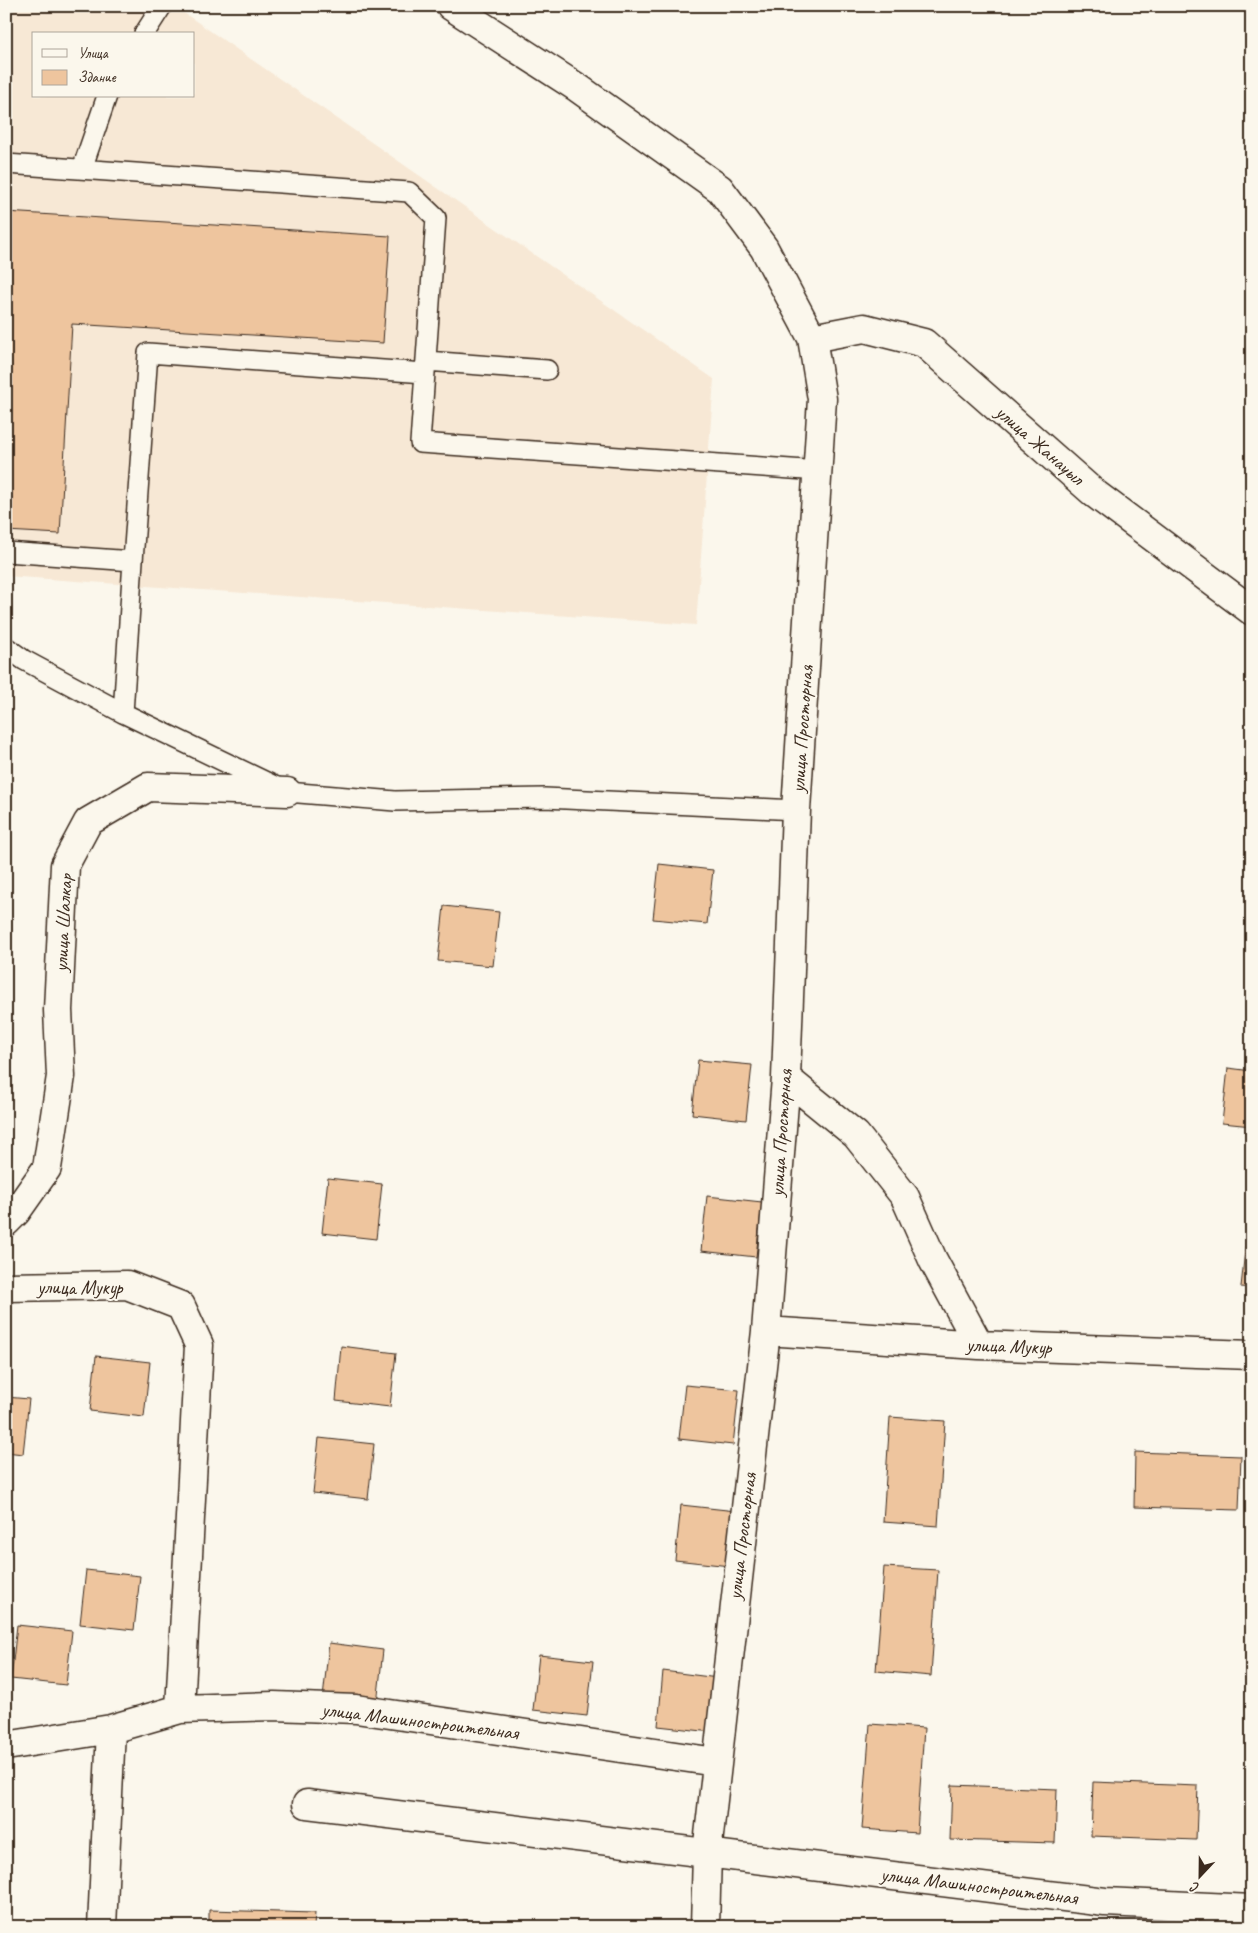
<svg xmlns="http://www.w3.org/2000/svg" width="1258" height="1933" viewBox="0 0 1258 1933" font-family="Caveat,sans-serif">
<rect width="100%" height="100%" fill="#fbf7ec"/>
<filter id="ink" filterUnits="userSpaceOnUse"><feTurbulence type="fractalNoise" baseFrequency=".02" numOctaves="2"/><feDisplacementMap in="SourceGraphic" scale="10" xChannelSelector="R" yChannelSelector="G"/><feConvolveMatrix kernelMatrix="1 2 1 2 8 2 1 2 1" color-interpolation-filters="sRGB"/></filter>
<g filter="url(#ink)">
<path fill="#f7e8d5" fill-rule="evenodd" d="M6 6H174L714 379 696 625 6 576ZM34 34H194V96H34Z"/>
<path fill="#eec59e" stroke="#3b2a1e" d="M6 212 390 236 383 343 72 324 60 534 6 531Z
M659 864 713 870 707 924 653 919Z
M444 906 499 912 493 966 438 961Z
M698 1060 752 1065 746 1120 692 1114Z
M1228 1068 1252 1071V1126L1222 1123Z
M328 1178 382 1184 376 1239 322 1233Z
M707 1196 762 1202 756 1257 701 1251Z
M1247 1232 1252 1233V1288L1241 1287Z
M341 1346 396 1353 390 1407 336 1401Z
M96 1356 150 1362 144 1417 90 1411Z
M685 1385 739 1390 733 1445 679 1439Z
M6 1397 29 1399 23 1454 6 1452Z
M890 1417 945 1421 938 1526 883 1522Z
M319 1438 374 1444 368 1499 313 1493Z
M1135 1452 1241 1456 1239 1510 1134 1507Z
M681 1505 736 1511 730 1566 675 1560Z
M884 1567 938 1570 931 1676 876 1671Z
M86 1570 140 1576 134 1630 80 1624Z
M17 1625 72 1631 66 1685 11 1679Z
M329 1643 383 1650 377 1704 323 1698Z
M539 1655 593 1661 587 1716 533 1710Z
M663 1671 718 1678 712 1732 658 1726Z
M870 1724 924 1728 917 1833 862 1829Z
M1093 1782 1198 1786 1196 1840 1091 1836Z
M952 1785 1057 1789 1055 1843 950 1840Z
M209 1910 315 1913 314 1927H209Z
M463 1920 568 1924V1927H463Z"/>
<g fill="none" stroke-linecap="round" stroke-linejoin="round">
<g stroke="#3b2a1e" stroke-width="22">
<path id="service" d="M144 34 162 6
M6 164 409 192 436 218 420 443 819 471
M82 169 107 96
M426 361 547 370
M6 552 133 561 148 353 425 373
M6 647 24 660 123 713 287 792 395 801 545 798 796 810
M123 713 133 561"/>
</g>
<g stroke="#3b2a1e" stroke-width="31">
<path id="minor" d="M451 6 578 88 720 189 764 248 812 338 822 399 796 810 786 1078 766 1331 707 1853 705 1927
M812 338 864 328 924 343 1094 493 1252 611
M786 1078 856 1135 905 1197 933 1260 979 1345
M6 1222 16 1212 47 1168 61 1076 58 1010 65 865 88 822 148 787 287 792
M6 1287 127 1285 181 1306 199 1345 180 1709
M766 1331 979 1345 1252 1355
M6 1746 111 1729 180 1709 274 1706 356 1709 716 1762
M307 1804 1105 1902 1252 1909
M102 1927 111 1729"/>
</g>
<use href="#service" stroke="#fbf7ec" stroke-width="19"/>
<use href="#minor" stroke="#fbf7ec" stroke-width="28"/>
</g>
</g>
<g text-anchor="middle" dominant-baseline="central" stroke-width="4" stroke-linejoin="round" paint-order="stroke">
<g font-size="20" fill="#3b2a1e" stroke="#fbf7ec">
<text transform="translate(1040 445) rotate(41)">улица Жанауыл</text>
<text transform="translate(802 729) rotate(-86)">улица Просторная</text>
<text transform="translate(63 923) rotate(-87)">улица Шалкар</text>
<text transform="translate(781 1133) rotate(-86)">улица Просторная</text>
<text x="80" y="1287">улица Мукур</text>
<text transform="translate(1009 1346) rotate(2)">улица Мукур</text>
<text transform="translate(742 1536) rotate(-83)">улица Просторная</text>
<text transform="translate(420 1721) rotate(7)">улица Машиностроительная</text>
<text transform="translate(979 1886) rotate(7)">улица Машиностроительная</text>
</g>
</g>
<rect width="1258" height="1933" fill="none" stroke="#fbf7ec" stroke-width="25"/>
<rect x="12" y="12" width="1233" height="1908" fill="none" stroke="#3b2a1e" stroke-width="2" filter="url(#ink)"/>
<rect x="32" y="32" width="162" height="65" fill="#fbf7ec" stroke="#aea59a"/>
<rect x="42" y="49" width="25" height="8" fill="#fbf7ec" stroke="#aea59a"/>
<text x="78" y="58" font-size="15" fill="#3b2a1e">Улица</text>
<rect x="42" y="70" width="25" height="15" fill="#eec59e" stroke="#aea59a"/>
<text x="78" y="82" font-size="15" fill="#3b2a1e">Здание</text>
<g transform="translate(1200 1876) rotate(202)" stroke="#fbf7ec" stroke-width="4" paint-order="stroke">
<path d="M0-4L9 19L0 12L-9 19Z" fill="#3b2a1e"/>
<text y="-8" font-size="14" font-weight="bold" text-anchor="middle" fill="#3b2a1e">С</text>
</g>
</svg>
